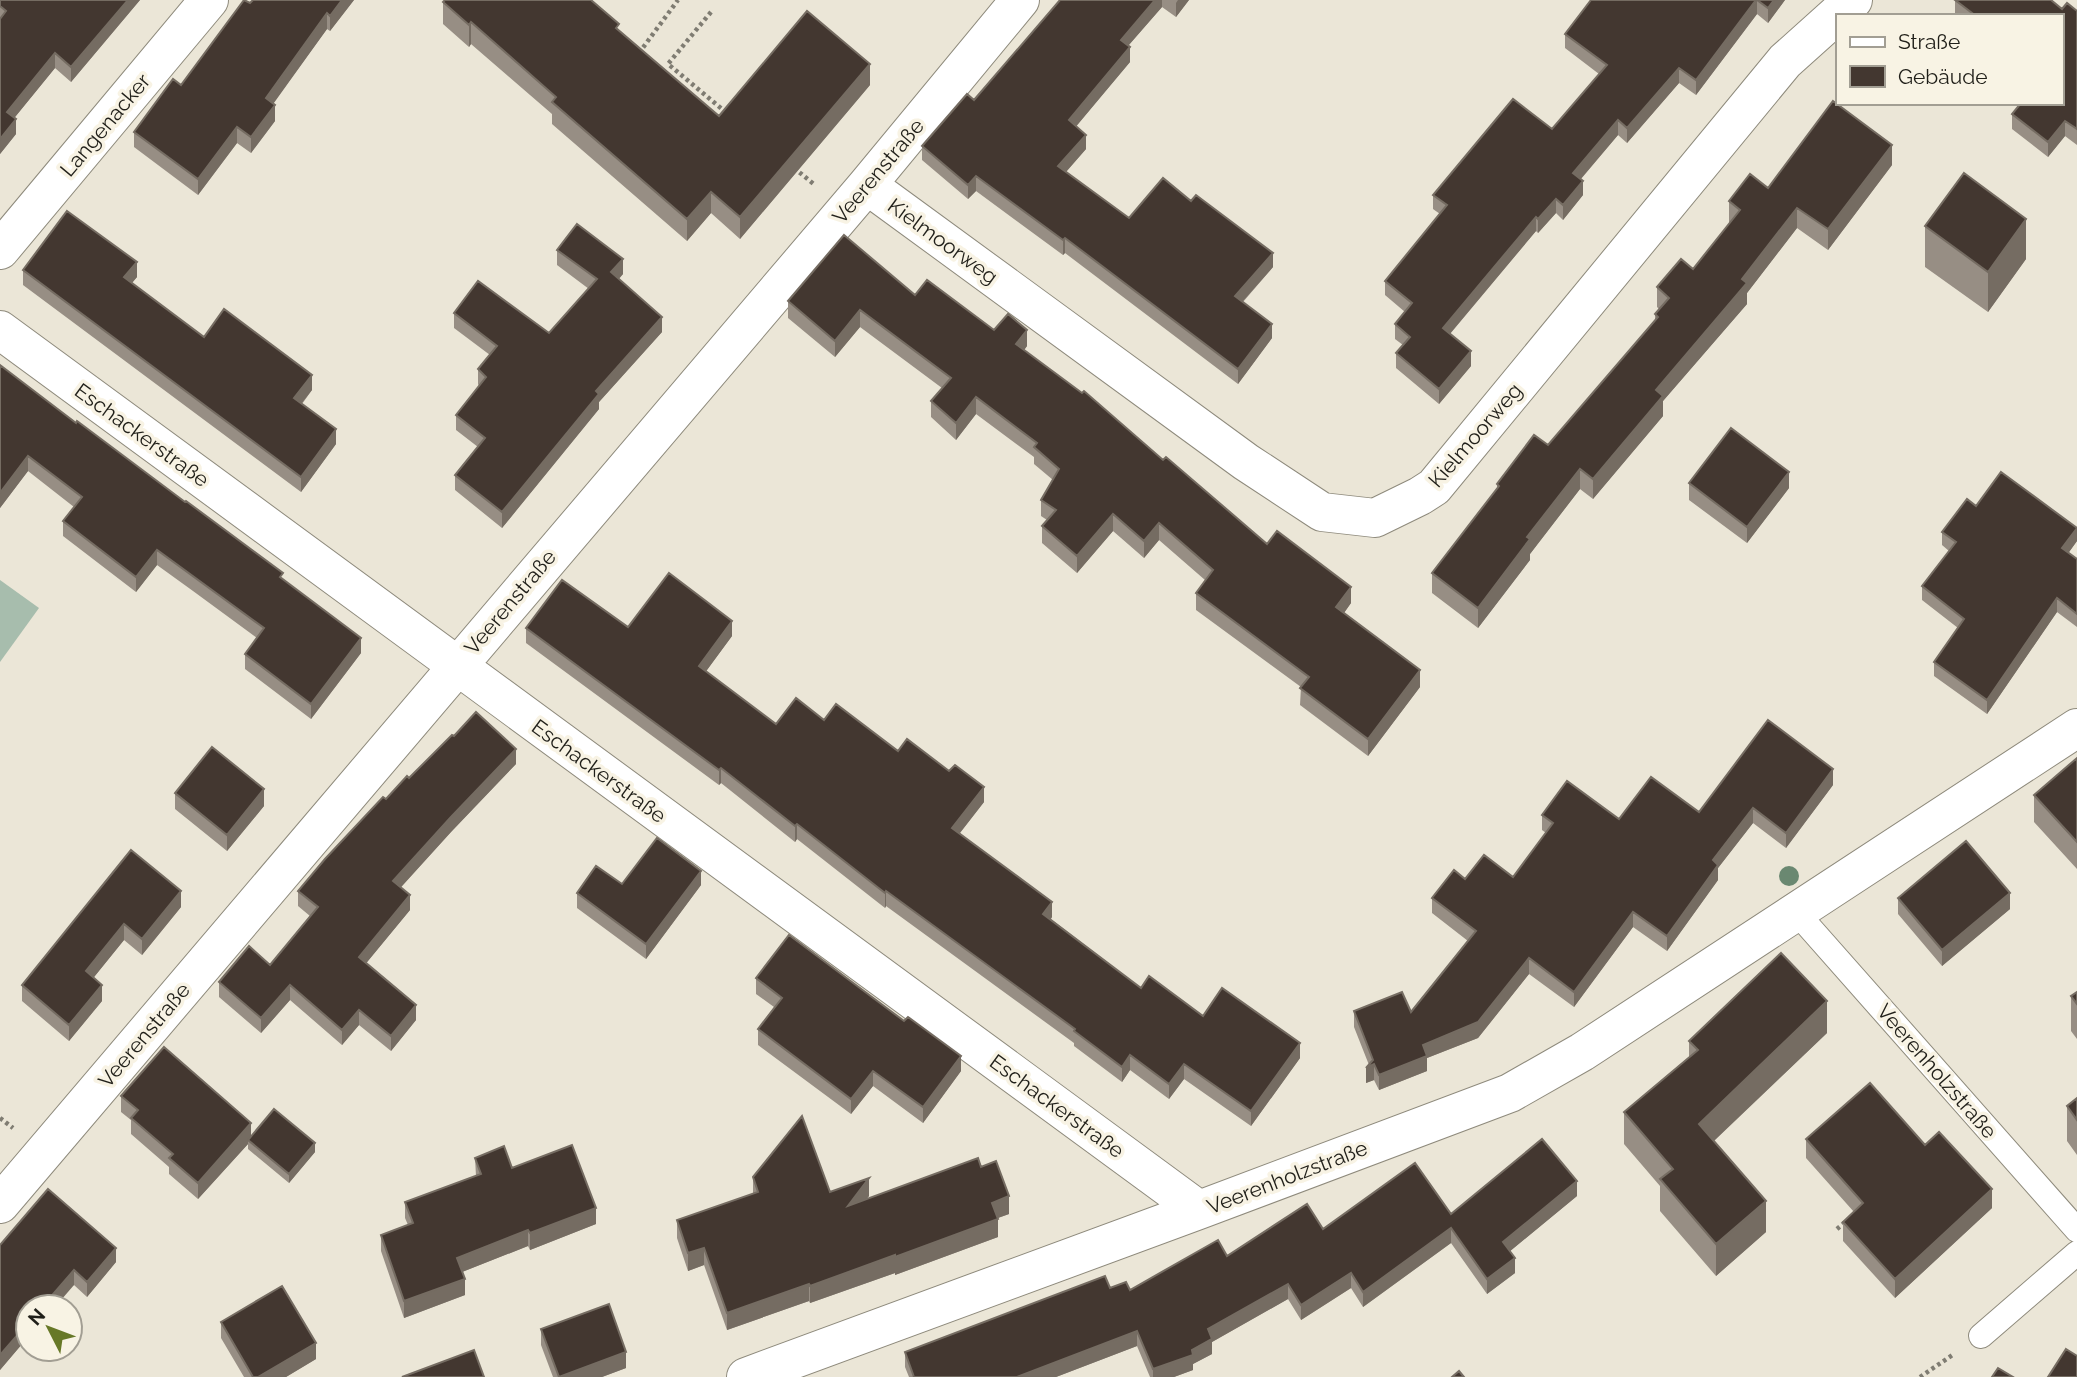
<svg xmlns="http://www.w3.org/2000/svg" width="2077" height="1377" viewBox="0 0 2077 1377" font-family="Raleway,sans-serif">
<rect width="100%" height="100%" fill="#ebe6d7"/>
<path fill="#a7bdad" d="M0 580 39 608 0 662Z"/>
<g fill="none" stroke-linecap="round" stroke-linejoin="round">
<g stroke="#8e8a7c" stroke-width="26">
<path id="lane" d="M1796 912 2077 1230
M1981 1336 2077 1253"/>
</g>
<g stroke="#8e8a7c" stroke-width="40">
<path id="street" d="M867 185 1246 462 1322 512 1375 518 1420 496 1434 487 1785 61 1853 0
M0 250 209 0
M0 330 1199 1210
M0 1204 867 185 1020 0
M746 1377 1199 1210 1510 1093 1582 1052 2077 728"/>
</g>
<path stroke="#7f7c72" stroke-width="4.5" stroke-dasharray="3.5 3.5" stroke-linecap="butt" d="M711 12 668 64 728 114
M639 53 678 0
M794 168 815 185
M0 1118 13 1128
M1837 1229 1845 1222
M1920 1377 1954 1354"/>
<use href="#lane" stroke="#fff" stroke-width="24"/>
<use href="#street" stroke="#fff" stroke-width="38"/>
</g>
<circle fill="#6a8871" cx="1789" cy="876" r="10"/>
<path fill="#978e84" d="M0 0H140L71 82 55 68 14 118 16 134 0 154Z
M354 0 330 31 327 29 273 103 275 121 251 153 237 143 198 195 134 147V132L181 85 250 3Z
M1060 0H1189L1176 17 1162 7 1128 46 1130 62 1076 126 1086 149 1066 172 1129 218 1191 201 1273 267 1243 302 1272 338 1238 384 1065 253 1063 255 976 191 968 199 922 160V146L974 100Z
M1591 0H1785L1768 23 1757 14 1696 95 1679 83 1627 143 1618 135 1581 179 1583 195 1563 220 1556 213 1538 233 1536 231 1450 334 1471 366 1439 404 1396 368V353L1403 345 1395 339V324L1405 312 1385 295V281L1440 214 1433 209V195L1552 129 1599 74 1565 48V34Z
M1955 0 2077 11V145L2065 136 2048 157 2012 129V114L2061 103V16H1956L1955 15Z
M443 2 619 30 719 116 870 85 740 239 711 213 687 241 552 124V114L471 44 469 47 443 24Z
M1892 165 1828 250 1797 228 1747 293V304L1663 401V416L1593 499 1580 489 1530 554V560L1478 628 1432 593V573L1497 489V484L1548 445 1655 320V314L1659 309 1657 307V287L1693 269 1730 223 1729 222V201L1768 188Z
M1925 226 2026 259 1988 312 1925 267Z
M557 250 623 274 619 279 662 332 599 402V409L502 528 455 490V475L478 447 456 430V415L479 386 478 384V369L490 355 454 328V313L549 333 589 289 557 265Z
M23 270 137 277 132 283 204 337 312 390 302 404 336 444 301 492 23 285Z
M915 295 994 330 1027 346 1024 350 1267 544 1351 603 1344 613 1420 687 1368 756 1300 705 1301 687 1196 610V593L1205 580 1159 540 1144 558 1113 531 1077 573 1042 543V526L1047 520 1041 516V500L1053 480 1034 464V457L976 414 956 440 931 417V401L942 388 860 327 835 357 788 318V301Z
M0 365 283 579 361 653 311 719 245 669V654L257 638 193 591 157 565 136 592 63 536V521L74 507 28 471 0 508Z
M1689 483 1789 488 1747 543 1689 500Z
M1976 506 2077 541 2068 553 2077 559V627L2057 612 1987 714 1934 676V662L1958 628 1922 600V586L1949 551 1942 545V532Z
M628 627 732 636 706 671 776 724 824 720 898 751 984 802 960 833 1052 917 1051 919 1141 988 1300 1058 1251 1126 1184 1079 1169 1099 1130 1070 1122 1082 1074 1046V1043L886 906 885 908 797 839 795 842 721 783 719 785 526 643V628Z
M2077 758V869L2034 822V795Z
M516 764 451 832 401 887 410 910 366 963 416 1020 391 1051 359 1025 342 1045 290 1000 261 1033 219 997V982L270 965 310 916 298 906V891L386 799 409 778Z
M1833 785 1786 848 1753 823 1718 868V880L1667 951 1633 927 1574 1007 1529 974 1478 1038 1427 1058V1071L1379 1090 1374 1080 1366 1083 1369 1065 1354 1027V1011L1411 1012 1468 941 1432 913V898L1465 879 1513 877 1546 833 1542 830V815L1619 819 1699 812Z
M175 793 264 806 227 851 175 809Z
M131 850 181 907 142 955 124 940 94 977 102 1001 69 1041 22 1001V985Z
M622 884 701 885 646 959 577 908V893Z
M1898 898 2010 909 1942 966 1898 914Z
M756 978 961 1071 923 1123 873 1086 851 1114 758 1045V1029L774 1007 756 994Z
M2077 992V1039L2071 1031V996Z
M1827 1033 1714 1141 1766 1232 1716 1276 1660 1211V1186L1624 1144V1112L1689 1057V1041Z
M121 1096 251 1136 315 1152 289 1183 248 1149V1144L198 1199 169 1174V1167L131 1134V1120L121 1112Z
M2077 1098V1155L2067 1141V1106Z
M1806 1139 1925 1145 1992 1208 1895 1298 1843 1241V1222L1854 1212 1806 1158Z
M475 1158 512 1168 596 1224 530 1250 528 1246 462 1272 465 1295 404 1318 381 1251V1235L408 1225 405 1218V1202L476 1176Z
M981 1167 1009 1214 998 1218V1237L895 1275V1273L810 1303 809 1301 727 1330 704 1265 688 1271 677 1238V1220L753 1194V1177L830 1192 869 1196 866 1199Z
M1577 1196 1510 1251 1515 1273 1487 1294 1451 1243 1363 1307 1351 1288 1301 1320 1288 1299 1212 1342V1354L1193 1364V1370L1174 1377H1150L1137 1346 1056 1377H909L905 1367V1352L1110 1288 1130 1290 1227 1256 1323 1229 1451 1214Z
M0 1245 116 1262 87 1297 74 1285 28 1307V1337L0 1370Z
M221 1322 316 1359 286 1377H244L221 1338Z
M541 1329 626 1368 602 1377H553L541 1345Z"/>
<path fill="#756c62" d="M128 0H140L71 82V67Z
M342 0H354L330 31V16Z
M1155 0H1162V7L1121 54V40Z
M1178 0H1189L1176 17V3Z
M1757 0V14L1696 95V80Z
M1774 0H1785L1768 23V8Z
M327 13V29L266 114V98Z
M471 22V44L469 47V25Z
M1130 47V62L1069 135V120Z
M55 53V68L7 127V112Z
M870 64V85L740 239V217Z
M1679 68V83L1627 143V128Z
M275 105V121L251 153V137Z
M16 119V134L0 154V139Z
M1618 120V135L1573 188V173Z
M2065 121V136L2048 157V142Z
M237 127V143L198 195V179Z
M1086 135V149L1058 181V166Z
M1892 145V165L1828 250V229Z
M976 176V191L968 199V185Z
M1583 181V195L1563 220V205Z
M711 192V213L687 241V219Z
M1556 199V213L1538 233V219Z
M1797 208V228L1747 293V304L1663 401V416L1593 499V479L1656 390Z
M1536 217V231L1443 342V328Z
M2026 219V259L1988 312V272Z
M1065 238V253L1063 255V240Z
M1273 253V267L1235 310V296Z
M623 259V274L611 287V272Z
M137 262V277L124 292V277Z
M860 310V327L835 357V341Z
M662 317V332L599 402V409L502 528V512L596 391Z
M1272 324V338L1238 384V369Z
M1027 330V346L1016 361V344Z
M1471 351V366L1439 404V389Z
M312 375V390L294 413V398Z
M976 397V414L956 440V423Z
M336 429V444L301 492V477Z
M28 456V471L0 508V493Z
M1580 469V489L1530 554V560L1478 628V608L1527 537Z
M1789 472V488L1747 543V527Z
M1113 514V531L1077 573V556Z
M1159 523V540L1144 558V541Z
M2077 528V541L2062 562V548Z
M157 550V565L136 592V577Z
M1351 587V603L1336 624V607Z
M2057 598V612L1987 714V700Z
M732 621V636L699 681V666Z
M361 638V653L311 719V704Z
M1420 670V687L1368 756V739Z
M516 749V764L451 832 393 896V881L451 817Z
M721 768V783L719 785V770Z
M1833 769V785L1786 848V833Z
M984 787V802L952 843V828Z
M264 789V806L227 851V835Z
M1753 808V823L1718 868V880L1667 951V936L1713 860Z
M797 824V839L795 842V826Z
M701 871V885L646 959V944Z
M181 891V907L142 955V939Z
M886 891V906L885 908V893Z
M2010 893V909L1942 966V950Z
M410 895V910L359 972V957Z
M1052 902V917L1043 929V914Z
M1633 912V927L1574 1007V992Z
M124 924V940L86 987V971Z
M1529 958V974L1478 1038 1427 1058V1071L1379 1090V1075L1423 1045Z
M102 985V1001L69 1041V1025Z
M290 985V1000L261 1033V1018Z
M1827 1001V1033L1699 1155V1124Z
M416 1005V1020L391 1051V1036Z
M359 1010V1025L342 1045V1030Z
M1300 1043V1058L1251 1126V1111Z
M1130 1055V1070L1122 1082V1067Z
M961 1056V1071L923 1123V1107Z
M1184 1064V1079L1169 1099V1084Z
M1374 1064V1080L1366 1083V1068Z
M873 1071V1086L851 1114V1099Z
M251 1123V1139L248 1140V1144L198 1199V1183Z
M315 1143V1152L289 1183V1174Z
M869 1178V1196L848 1224V1206Z
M1577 1181V1196L1503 1257V1242Z
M1992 1189V1208L1895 1298V1279Z
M1009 1196V1214L992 1220V1203Z
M1766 1201V1232L1716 1276V1244Z
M596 1208V1224L530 1250V1233Z
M998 1219V1237L895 1275V1257Z
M1451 1228V1243L1363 1307V1292Z
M528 1230V1246L457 1274V1258Z
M116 1248V1262L87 1297V1282Z
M704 1248V1265L688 1271V1253Z
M895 1255V1273L810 1303V1286Z
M1515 1258V1273L1487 1294V1279Z
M74 1270V1285L55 1307H42Z
M1351 1273V1288L1301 1320V1305Z
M465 1279V1295L404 1318V1301Z
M809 1284V1301L727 1330V1313Z
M1288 1284V1299L1212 1342V1354L1193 1364V1370L1174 1377H1153V1369L1192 1350 1208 1329Z
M28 1323V1337L0 1370V1355Z
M1137 1331V1346L1056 1377H1017Z
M316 1343V1359L286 1377H258Z
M626 1352V1368L602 1377H559Z"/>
<path fill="#433730" stroke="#756c62" stroke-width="2" d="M0 0H128L71 67 55 53 7 112 16 119 0 139V19L6 11 0 6Z
M244 0 250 3 253 0H342L330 16 327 13 266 98 275 105 251 137 237 127 198 179 134 132 173 79 181 85Z
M445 0H591L619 24 616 28 719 116 807 11 870 64 740 217 711 192 687 219 552 102 556 97 471 22 469 25 443 2Z
M1060 0H1155L1121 40 1130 47 1069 120 1086 135 1058 166 1129 218 1163 178 1191 201 1196 195 1273 253 1235 296 1272 324 1238 369 1065 238 1063 240 976 176 968 185 922 146 967 94 974 100Z
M1591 0H1756L1696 80 1679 68 1627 128 1618 120 1573 173 1583 181 1563 205 1556 199 1538 219 1536 217 1443 328 1471 351 1439 389 1396 353 1410 337 1395 324 1412 303 1385 281 1447 205 1433 195 1513 99 1552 129 1607 65 1565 34Z
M1757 0H1774L1768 8Z
M1955 0H2051L2062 9 2067 3 2077 11V129L2065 121 2048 142 2012 114 2021 103H2061V16H1976Z
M1833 101 1892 145 1828 229 1797 208 1742 279 1747 283 1656 390 1663 396 1593 479 1580 469 1527 537 1530 539 1478 608 1432 573 1499 486 1497 484 1534 435 1548 445 1658 317 1655 314 1669 298 1657 287 1681 259 1693 269 1740 210 1729 201 1750 174 1768 188Z
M1964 173 2026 219 1988 272 1925 226Z
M67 211 137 262 124 277 204 337 224 309 312 375 294 398 336 429 301 477 23 270Z
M577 224 623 259 611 272 662 317 596 391 599 394 502 512 455 475 485 438 456 415 486 377 478 369 497 346 454 313 478 281 549 333 597 279 557 250Z
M844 235 915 295 927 280 994 330 1008 314 1027 330 1016 344 1082 393 1084 391 1163 460 1166 457 1267 544 1277 531 1351 587 1336 607 1420 670 1368 739 1300 688 1309 677 1196 593 1213 570 1159 523 1144 541 1113 514 1077 556 1042 526 1056 510 1041 500 1059 469 1034 447 1037 443 976 397 956 423 931 401 951 378 860 310 835 341 788 301Z
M0 365 76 423 77 421 185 502 186 501 283 573 280 577 361 638 311 704 245 654 264 628 157 550 136 577 63 521 82 497 28 456 0 493Z
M1731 428 1789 472 1747 527 1689 483Z
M2001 472 2077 528 2062 548 2077 559V614L2057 598 1987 700 1934 662 1964 619 1922 586 1956 542 1942 532 1967 499 1976 506Z
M669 573 732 621 699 666 776 724 796 698 824 720 836 704 898 751 907 739 949 771 955 765 984 787 952 828 1052 902 1043 914 1141 988 1149 976 1203 1016 1222 988 1300 1043 1251 1111 1184 1064 1169 1084 1130 1055 1122 1067 1074 1031 1075 1029 886 891 885 893 797 824 795 826 721 768 719 770 526 628 562 580 628 627Z
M476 712 516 749 451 817 393 881 410 895 359 957 416 1005 391 1036 359 1010 342 1030 290 985 261 1018 219 982 249 946 270 965 318 907 298 891 325 859 383 797 386 799 407 776 409 778 452 735 454 736Z
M1768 720 1833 769 1786 833 1753 808 1713 860 1718 865 1667 936 1633 912 1574 992 1529 958 1478 1022 1423 1045 1427 1056 1379 1075 1374 1064 1366 1068 1373 1060 1354 1011 1402 992 1411 1012 1476 931 1432 898 1454 870 1465 879 1484 855 1513 877 1553 823 1542 815 1567 781 1619 819 1651 777 1699 812Z
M212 747 264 789 227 835 175 793Z
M2077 758V842L2034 795Z
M657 838 701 871 646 944 577 893 596 866 622 884Z
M1966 841 2010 893 1942 950 1898 898Z
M131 850 181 891 142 939 124 924 86 971 102 985 69 1025 22 985Z
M789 935 904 1021 908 1017 961 1056 923 1107 873 1071 851 1099 758 1029 782 998 756 978Z
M1781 953 1827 1001 1699 1124 1766 1201 1716 1244 1660 1179 1673 1169 1624 1112 1698 1050 1689 1041Z
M2077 992V1004L2071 996Z
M164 1047 251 1123 198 1183 169 1158 173 1154 131 1118 138 1110 121 1096Z
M1870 1083 1925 1145 1939 1132 1992 1189 1895 1279 1843 1222 1863 1203 1806 1139Z
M2077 1098V1120L2067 1106Z
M274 1109 315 1143 289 1174 248 1140Z
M802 1116 830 1192 869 1178 848 1206 978 1158 981 1167 996 1161 1009 1196 992 1203 998 1219 895 1257V1255L810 1286 809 1284 727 1313 704 1248 688 1253 677 1220 758 1192 753 1177Z
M1542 1139 1577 1181 1503 1242 1515 1258 1487 1279 1451 1228 1363 1292 1351 1273 1301 1305 1288 1284 1208 1329 1212 1339 1192 1350 1193 1355 1153 1369 1137 1331 1017 1377H914L905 1352 1105 1276 1110 1288 1126 1282 1130 1290 1218 1240 1227 1256 1307 1204 1323 1229 1415 1163 1451 1214Z
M572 1145 596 1208 530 1233 528 1230 457 1258 465 1279 404 1301 381 1235 413 1223 405 1202 481 1174 475 1158 504 1146 512 1168Z
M48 1189 116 1248 87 1282 74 1270 42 1307H28V1323L0 1355V1245Z
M282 1286 316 1343 258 1377H253L221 1322Z
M609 1304 626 1352 559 1377 541 1329Z
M2066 1349 2077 1356V1377H2048Z
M474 1350 484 1377H402Z
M1998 1368 2013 1377H1992Z
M1459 1371 1464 1377H1452Z"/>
<g text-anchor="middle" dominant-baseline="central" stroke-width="7" stroke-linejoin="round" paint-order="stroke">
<g font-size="21" fill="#201f19" stroke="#f8f3e4">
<text transform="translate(105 125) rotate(-50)">Langenacker</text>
<text transform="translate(878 171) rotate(-50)">Veerenstraße</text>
<text transform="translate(943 241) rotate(36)">Kielmoorweg</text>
<text transform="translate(142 435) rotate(36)">Eschackerstraße</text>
<text transform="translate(1475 435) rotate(-49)">Kielmoorweg</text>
<text transform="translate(510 602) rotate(-50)">Veerenstraße</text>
<text transform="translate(599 771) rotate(36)">Eschackerstraße</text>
<text transform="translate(144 1035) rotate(-50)">Veerenstraße</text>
<text transform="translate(1937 1071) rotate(49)">Veerenholzstraße</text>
<text transform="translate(1057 1106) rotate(36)">Eschackerstraße</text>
<text transform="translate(1287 1177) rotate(-21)">Veerenholzstraße</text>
</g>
</g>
<rect x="1836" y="14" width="228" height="91" fill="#f8f3e4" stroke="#a29e93" stroke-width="2"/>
<rect x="1850" y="37" width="35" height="10" fill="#ffffff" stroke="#a29e93" stroke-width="2"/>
<text x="1898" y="49" font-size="21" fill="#201f19">Straße</text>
<rect x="1850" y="66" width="35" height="21" fill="#433730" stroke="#a29e93" stroke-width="2"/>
<text x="1898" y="84" font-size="21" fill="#201f19">Gebäude</text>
<g transform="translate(49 1328) rotate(312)"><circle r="33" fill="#f8f3e4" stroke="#a29e93" stroke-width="2"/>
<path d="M0-5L12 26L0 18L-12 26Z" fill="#677827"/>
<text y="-10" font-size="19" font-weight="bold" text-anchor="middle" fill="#201f19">N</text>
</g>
</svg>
